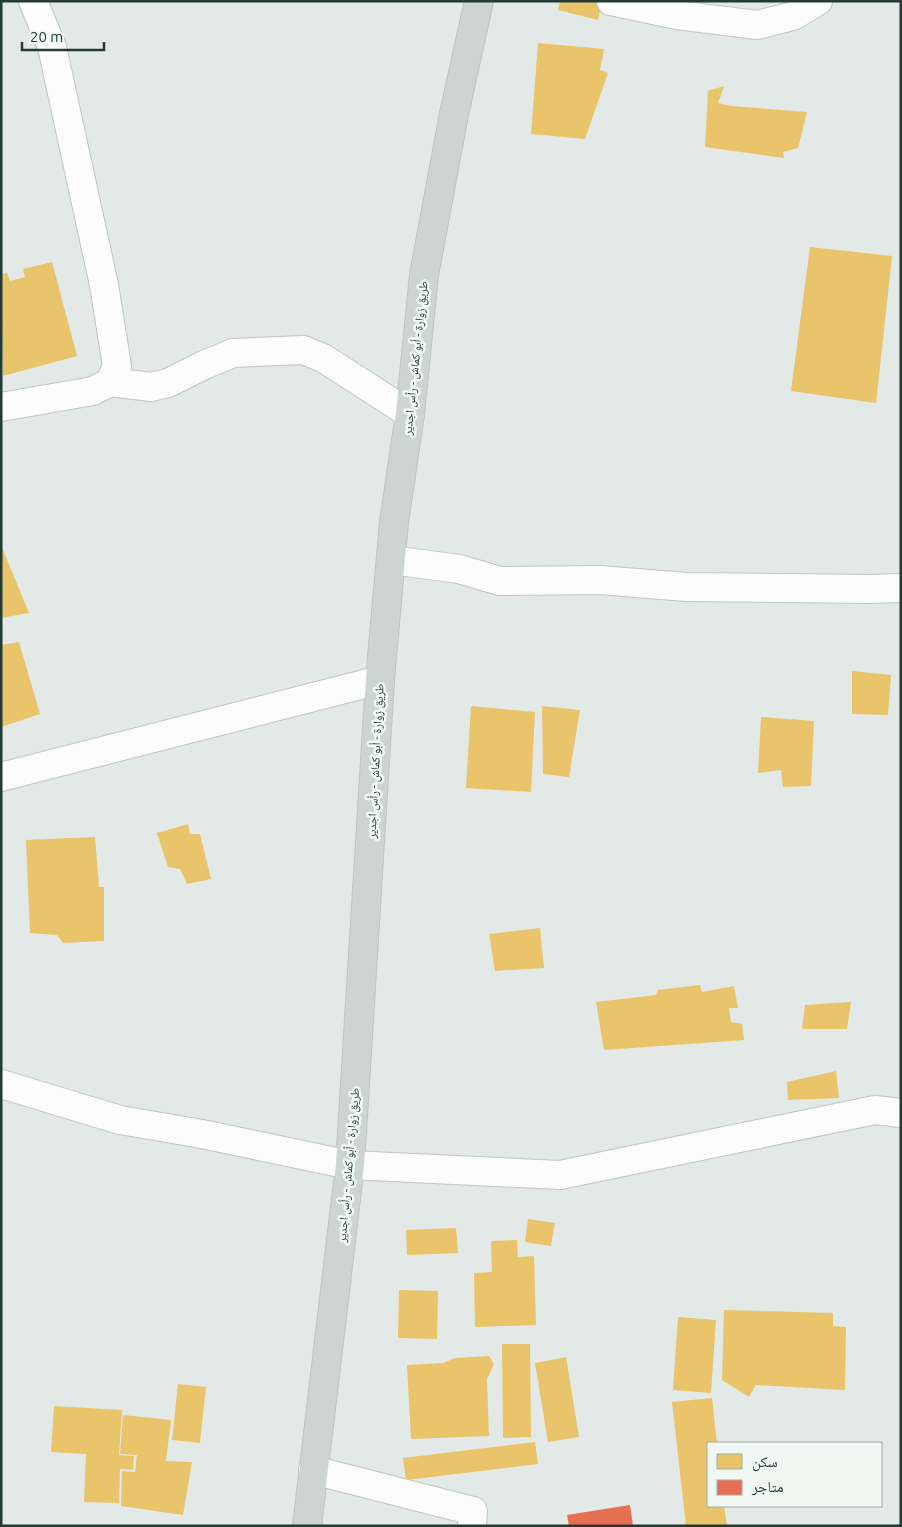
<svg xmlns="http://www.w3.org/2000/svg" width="902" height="1527" viewBox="0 0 902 1527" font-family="Ubuntu,'Noto Naskh Arabic',sans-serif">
<rect width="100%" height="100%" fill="#e3e9e6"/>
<path fill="#e9c46a" d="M560 1H602L598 20 558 10Z
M538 43 604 49 600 70 608 73 585 139 531 134Z
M724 86 718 103 732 106 807 112 798 148 783 152 784 158 705 147 708 91Z
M810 247 892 256 876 403 791 391Z
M52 262 77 356 3 376 1 274 7 273 10 281 25 277 23 269Z
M1 545 29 613 1 618Z
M19 642 40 714 1 727V645Z
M852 671 891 675 888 715 852 714Z
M471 706 535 712 531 792 466 788Z
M542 706 580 710 569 777 543 774Z
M761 717 814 721 811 786 783 787 781 770 758 773Z
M188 824 190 834H200L211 879 187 884 180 869 168 867 157 833Z
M95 837 99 887H104V941L63 943 57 935 30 933 26 840Z
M540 928 544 968 495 971 489 934Z
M700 985 702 992 734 986 738 1008H729L731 1022 742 1024 744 1040 604 1050 596 1002 656 995 658 990Z
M851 1002 847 1029H802L805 1005Z
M836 1071 839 1098 788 1100 787 1082Z
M528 1219 555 1223 551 1246 525 1242Z
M456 1228 458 1253 407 1255 406 1230Z
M517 1240 518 1257 534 1256 536 1325 475 1327 474 1273 492 1272 491 1241Z
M399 1290 438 1291 437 1339 398 1338Z
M724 1310 833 1313V1326L846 1327 845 1390 756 1385 749 1397 722 1380Z
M678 1317 716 1320 711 1393 673 1390Z
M502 1344H530L531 1437 503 1438Z
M489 1356 494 1364 487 1379 489 1436 411 1439 407 1365 443 1363 455 1358Z
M566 1357 579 1437 548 1442 535 1363Z
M178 1384 206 1387 200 1443 172 1440Z
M712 1398 717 1443H708V1506H724L727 1526H686L672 1402Z
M54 1406 122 1410 119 1455 134 1456 133 1470 120 1469 119 1503 84 1502 86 1454 51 1452Z
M123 1415 171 1420 166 1461 192 1462 183 1515 121 1506 122 1471 135 1472 137 1455 120 1454Z
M535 1442 538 1464 406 1480 403 1458Z"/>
<path fill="#e76f51" d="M630 1505 633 1526H569L567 1515Z"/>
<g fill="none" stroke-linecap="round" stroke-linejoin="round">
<g stroke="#c0c6c3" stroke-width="30">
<path id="minor" d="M33 1 52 47 104 285 117 366 110 382
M611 1 677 15 757 25 793 16 818 1
M1 407 93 391 110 382 151 387 168 383 204 365 233 353 303 350 323 358 410 414
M391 560 459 569 500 581 600 580 686 587 870 589 901 588
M1 777 380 680
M1 1084 120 1120 202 1134 350 1165 560 1175 875 1110 901 1113
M313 1470 473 1511 472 1526"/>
</g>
<g stroke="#bcc5c2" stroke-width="30">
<path id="major" d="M307 1526 350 1165 380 680 394 522 410 414 424 275 454 114 479 1"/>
</g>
<use href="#minor" stroke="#fbfcfb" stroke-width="28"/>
<use href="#major" stroke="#cdd5d2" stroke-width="28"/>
</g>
<g text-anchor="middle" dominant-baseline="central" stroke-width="5" stroke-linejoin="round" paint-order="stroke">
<g font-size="12" fill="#223b34" stroke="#f1f8f4">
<text transform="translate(415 358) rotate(-84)">طريق زوارة - أبو كماش - رأس اجدير</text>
<text transform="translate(375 761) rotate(-87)">طريق زوارة - أبو كماش - رأس اجدير</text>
<text transform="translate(348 1165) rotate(-85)">طريق زوارة - أبو كماش - رأس اجدير</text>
</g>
</g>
<rect width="902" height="1527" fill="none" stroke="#223b34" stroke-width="5"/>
<rect x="707" y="1442" width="175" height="65" fill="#f1f8f4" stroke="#9eaca7"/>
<rect x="717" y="1454" width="25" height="15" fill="#e9c46a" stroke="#9eaca7"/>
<text x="752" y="1467" font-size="15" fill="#223b34">سكن</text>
<rect x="717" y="1480" width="25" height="15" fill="#e76f51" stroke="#9eaca7"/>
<text x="752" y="1492" font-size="15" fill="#223b34">متاجر</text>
<path d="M22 42v8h82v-8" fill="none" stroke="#223b34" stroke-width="2.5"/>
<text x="30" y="42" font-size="15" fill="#223b34" stroke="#f1f8f4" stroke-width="4" paint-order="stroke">20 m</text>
</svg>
